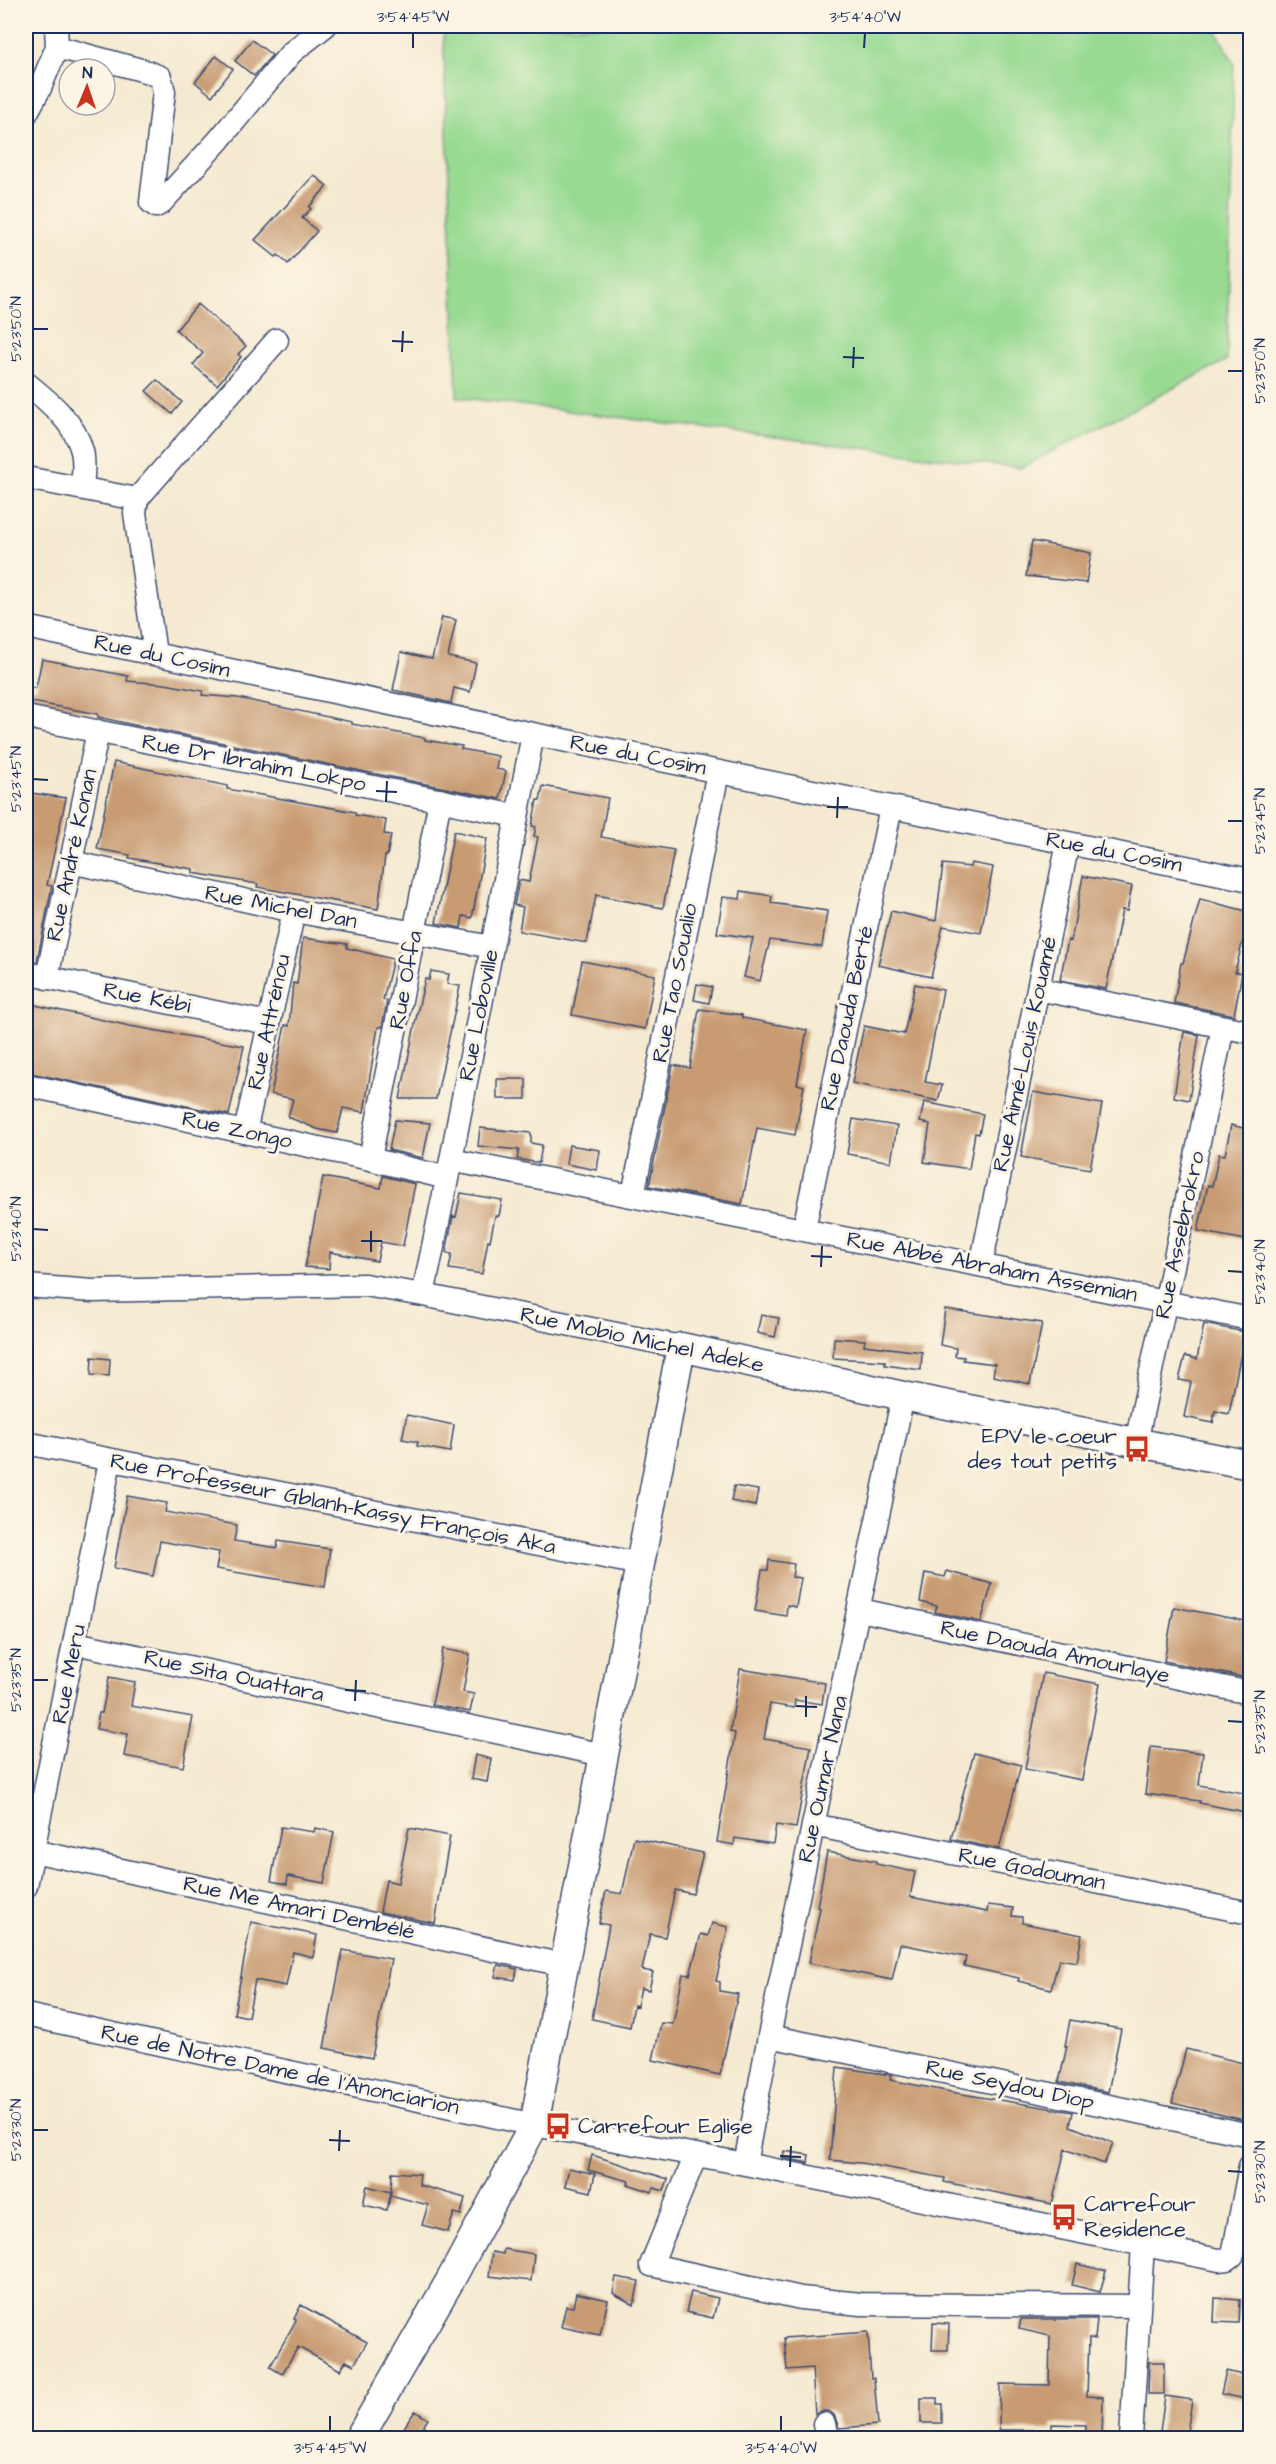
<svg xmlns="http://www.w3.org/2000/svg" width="1276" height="2464" viewBox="0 0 1276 2464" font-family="'Architects Daughter',sans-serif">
<rect width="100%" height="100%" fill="#fcf5e5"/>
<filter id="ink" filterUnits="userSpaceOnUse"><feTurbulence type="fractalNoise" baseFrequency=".0167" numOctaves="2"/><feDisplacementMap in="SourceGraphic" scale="12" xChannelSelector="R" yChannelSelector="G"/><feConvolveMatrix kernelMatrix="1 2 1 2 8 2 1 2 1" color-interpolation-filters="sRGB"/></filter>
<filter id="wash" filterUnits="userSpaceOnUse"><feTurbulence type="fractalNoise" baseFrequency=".008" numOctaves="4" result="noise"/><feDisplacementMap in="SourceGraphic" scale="24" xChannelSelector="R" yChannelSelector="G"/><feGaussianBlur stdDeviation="1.35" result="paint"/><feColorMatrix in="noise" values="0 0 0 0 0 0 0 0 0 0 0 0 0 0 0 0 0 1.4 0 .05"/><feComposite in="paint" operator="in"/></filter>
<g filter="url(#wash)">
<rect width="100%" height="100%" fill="#f5ead1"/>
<path fill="#98da92" stroke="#5a8478" stroke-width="1.5" d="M443 26H1214L1234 64 1227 360 1021 468 457 397Z"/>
<g id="blocks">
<path fill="#c89b73" d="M252 40 272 55 254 76 235 61Z
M216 56 233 69 212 96 195 82Z
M314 175 327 186 309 207 311 209 302 218 317 231 288 264 278 255 276 257 255 240Z
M198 304 246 346 238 354 241 357 217 385 193 365 203 353 176 330Z
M157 380 182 402 172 414 146 391Z
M1032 541 1091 553 1086 583 1026 576Z
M442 617 456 620 448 657 476 663 470 692 454 688 451 703 393 690 401 652 432 659Z
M42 659 128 676 127 681 165 684 203 691 202 695 238 698 352 722V724L425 738V740L462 746 461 749 498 756 496 769 506 771 500 799 134 725 98 717V714L26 701 27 687 36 688Z
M114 762 228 786 227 789 355 812V815L386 820 384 834 391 835 387 856H385L378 909 257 887 258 884 193 873V869L129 858 130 855 97 849Z
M543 786 608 798 601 837 674 850 663 908 596 895 587 943 519 931 523 907 514 905 519 880 529 882 538 837 534 836 536 827 532 826 537 800H540Z
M31 793 66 798 47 885 52 886 37 961 26 960V830Z
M454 831 487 838 472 918 463 916 461 928 436 923Z
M971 863 993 867 981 933 943 926 931 977 878 965 891 911 936 921 943 864 970 867Z
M1083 876 1132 886 1127 911 1122 910 1106 989 1060 980 1068 940 1071 941Z
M741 891 772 896 771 903 827 911 822 947 770 940 760 981 744 977 753 938 717 933 723 897 740 899Z
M1200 899 1250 912 1235 972 1242 973 1234 1015 1174 1003 1181 963H1183Z
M303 938 347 944V948L393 959 383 1000 387 1001 382 1027H378L364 1112 343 1108 337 1133 317 1129 288 1117 293 1099 271 1094 285 1025 289 1026 293 983 297 984Z
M582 961 655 975 645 1029 572 1015Z
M431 971 449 974 447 984 460 986 436 1099H400L417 1014 425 979 429 980Z
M697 984 712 987 709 1003 694 1000Z
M915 984 943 990 925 1082 942 1085 938 1101 852 1083 864 1026 904 1034Z
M26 1003 130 1026 244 1046 229 1115 26 1072Z
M699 1009 742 1015V1018L807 1030 797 1084 804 1086 795 1135 757 1128 742 1204 649 1186 673 1065 690 1068Z
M1184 1032 1199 1035 1189 1100 1174 1097Z
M497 1079H526V1099H497Z
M1033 1092 1102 1104 1090 1169 1021 1157Z
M924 1102 983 1114 979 1134 975 1133 969 1169 924 1162 930 1124 920 1122Z
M853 1119 897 1126 891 1162 847 1154Z
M395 1120 430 1123 423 1158 389 1150Z
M1231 1125 1251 1130V1241L1198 1231 1208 1185 1212 1186 1219 1154 1225 1155Z
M480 1128 531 1133V1143L542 1145 539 1163 517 1159 519 1150 478 1146Z
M569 1145 600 1150 597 1170 566 1164Z
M383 1176 415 1184 403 1246 381 1242 377 1261 330 1252 329 1269 305 1267 323 1177 381 1188Z
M461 1193 502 1200 499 1216H495L490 1241 488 1240 482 1274 449 1269 452 1254 446 1253 453 1216 456 1217Z
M945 1309 1042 1323 1030 1384 993 1376 995 1364 963 1360 964 1357 955 1356 956 1348 940 1345Z
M761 1315 779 1318 775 1337 757 1333Z
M1204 1324 1245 1332 1229 1414 1215 1411 1213 1423 1184 1417 1191 1382 1179 1380 1185 1356 1197 1359Z
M834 1338 865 1340 864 1345 922 1352 921 1370 885 1365V1361L833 1358Z
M92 1357 110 1359 109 1376 91 1375Z
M407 1415 454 1425 450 1452 417 1446 418 1442 402 1439Z
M734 1486 758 1490 755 1506 731 1501Z
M127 1496 167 1503 165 1512 237 1525 234 1541 277 1548 278 1541 330 1549 325 1587 216 1569 219 1552 160 1541 153 1576 114 1568Z
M769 1560 794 1564 792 1577 801 1578 796 1607 787 1605 786 1616 755 1611 762 1570H768Z
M947 1571 992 1584 981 1622 935 1612 937 1606 920 1602 925 1573 945 1577Z
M1174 1607 1251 1622V1679L1164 1661Z
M443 1649 470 1654 463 1692 474 1694 470 1712 432 1705Z
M740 1669 825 1683 822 1704 795 1700 794 1708 770 1704 764 1739 811 1747 796 1828 776 1825 773 1844 735 1838 734 1845 717 1842 735 1733 730 1732Z
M1043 1673 1100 1684 1082 1780 1025 1769Z
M109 1677 135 1682 131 1706 193 1717 183 1767 124 1756 128 1734 96 1729 99 1713H102Z
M1151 1747 1203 1753 1199 1785 1249 1794 1246 1812 1199 1803 1200 1801 1145 1794Z
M974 1753 1021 1765 999 1849 951 1839Z
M475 1755 491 1759 487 1782 471 1779Z
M281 1827 314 1832 315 1828 334 1832 324 1883 288 1876 287 1884 271 1881Z
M409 1828 450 1836 435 1923 380 1912 386 1880 398 1883Z
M634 1838 703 1853 693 1894 675 1890 665 1937 650 1934 642 1970 653 1972 649 1990 641 1988 637 2006 634 2005 630 2027 592 2019 609 1925 599 1923 606 1891 622 1894Z
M827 1852 876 1861V1864L915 1872 910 1897 987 1912 988 1905 1013 1908 1012 1916 1022 1917V1923L1082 1935 1077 1962 1059 1959 1051 1989 1018 1981 1019 1978 964 1966 966 1957 900 1944 892 1980 809 1963 820 1908 817 1907Z
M251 1922 317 1935 313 1957 293 1952 286 1986 255 1980 248 2017 234 2014Z
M712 1923 728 1927 716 1981 720 1982V1991L738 1994 720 2075 653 2060 661 2023 673 2024 683 1974 690 1975 701 1934 708 1936Z
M343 1950 391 1959 372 2058 324 2048Z
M498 1965 517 1969 515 1980 495 1977Z
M1070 2020 1121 2029 1108 2092 1059 2082 1067 2046H1065Z
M1186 2049 1251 2065V2095L1244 2120 1172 2103Z
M837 2067 891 2075 890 2080 956 2093 1073 2112 1070 2126 1113 2143 1104 2164 1065 2149 1052 2204 944 2182 945 2178 861 2163 830 2160Z
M784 2151 809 2155 808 2163 783 2158Z
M592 2155 668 2179 664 2191 654 2188 652 2192 628 2184 629 2181 588 2170Z
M569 2168 595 2174 591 2192 565 2186Z
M392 2172 420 2174 419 2185 465 2198 461 2215 454 2213 448 2232 422 2225 428 2205 390 2195 391 2193 387 2210 363 2205 367 2186 391 2192Z
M504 2249 534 2254 531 2281 489 2276 492 2252 503 2254Z
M1077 2264 1106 2271 1100 2292 1072 2285Z
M616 2277 639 2281 634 2305 613 2293Z
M691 2292 718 2298 713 2318 686 2312Z
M576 2293 608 2300 600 2335 561 2327 566 2306 573 2307Z
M1215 2298 1240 2300 1239 2323 1214 2322Z
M301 2305 367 2342 354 2365 346 2361 340 2370 298 2347 282 2374 270 2367 296 2320 294 2319Z
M1021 2319H1097L1095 2339 1089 2338 1087 2396 1103 2397 1102 2439H1086V2425L1052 2424V2430H999L1000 2384 1049 2385 1050 2336 1019 2329Z
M933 2323 949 2324 948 2350H932Z
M868 2332 871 2378H874L878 2425 839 2428 834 2415 829 2411H822L815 2414 812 2368 787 2370 784 2338Z
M1149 2362H1164V2394H1148Z
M1226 2371 1251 2377V2400L1221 2394Z
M1165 2396 1192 2400 1186 2439H1159Z
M921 2398H937V2404H942V2423H921Z
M415 2411 428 2419 415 2439H410L401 2432Z"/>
</g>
</g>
<g filter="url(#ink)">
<use href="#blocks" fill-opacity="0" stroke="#3c4b6f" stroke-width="1.5"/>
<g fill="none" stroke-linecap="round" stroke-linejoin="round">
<g stroke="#3c4b6f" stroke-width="25">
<path id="minor" d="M57 47 145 71 160 77 164 92 151 202 156 206 161 203 218 141 291 53 325 26
M26 114 40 88 57 47 56 26
M26 383C47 400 75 422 82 451 85 463 83 476 82 488
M26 478 137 499
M26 627 533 734 1250 880
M155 654 135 513 137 499 277 340
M26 717 517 816
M71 862 294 911 492 947
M26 973 268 1023
M47 978 98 731
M1038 989 1250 1032
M26 1085 370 1159 447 1178
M245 1132 294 911
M370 1159 440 800
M451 1160 1250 1319
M633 1195 718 772
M804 1229 891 807
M981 1265 1068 843
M26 1286 93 1291 365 1285 423 1295 681 1347
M423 1295 451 1160 533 734
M26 1443 640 1564
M1136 1443 1223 1027
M860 1610 1250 1693
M75 1643 604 1755
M813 1825 1250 1913
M33 1851 564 1965
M26 1886 110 1461
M26 2015 534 2125 745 2164 1219 2260 1228 2259 1233 2255 1250 2166
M769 2036 1250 2135
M696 2155 651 2265 801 2298 861 2304 1139 2306
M745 2164 769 2036 903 1396
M824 2424 827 2438
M1131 2438 1143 2245"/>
</g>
<g stroke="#3c4b6f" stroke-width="31">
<path id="tertiary" d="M359 2438 451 2279 534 2125 681 1347 903 1396 1250 1465"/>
</g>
<use href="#minor" stroke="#fff" stroke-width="22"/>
<use href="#tertiary" stroke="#fff" stroke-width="28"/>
</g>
</g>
<path fill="none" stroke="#1b2f5e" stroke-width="2" d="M413 48V33M864 48 865 33M33 329H48M392 341 413 342M402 352 403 331M843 357 864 358M853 368 854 347M1228 371H1243M33 779 48 780M376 791 397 792M386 802 387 781M827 807H848M837 818 838 797M1228 821H1243M33 1229 48 1230M361 1241H382M371 1252V1231M811 1256 832 1257M821 1267 822 1246M1228 1271 1243 1272M33 1680H48M345 1690 366 1691M355 1701 356 1680M796 1706 817 1707M806 1717V1696M1228 1721 1243 1722M33 2130H48M329 2140 350 2141M339 2151 340 2130M780 2156 801 2157M790 2167 791 2146M1228 2171 1243 2172M330 2431V2416M781 2431V2416"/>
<defs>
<g id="bus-bare" transform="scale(2.07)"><path d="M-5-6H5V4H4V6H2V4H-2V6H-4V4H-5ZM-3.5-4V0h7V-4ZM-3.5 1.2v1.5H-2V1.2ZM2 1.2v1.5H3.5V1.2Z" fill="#c8321e" stroke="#fcf5e5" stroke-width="2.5" paint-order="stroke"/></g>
</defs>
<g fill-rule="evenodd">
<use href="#bus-bare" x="1137" y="1449"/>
<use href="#bus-bare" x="558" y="2126"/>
<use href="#bus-bare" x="1064" y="2217"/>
</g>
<g text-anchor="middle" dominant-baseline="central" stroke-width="6" stroke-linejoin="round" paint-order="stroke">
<g font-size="22" fill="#1b2f5e" stroke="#fcf5e5">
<text transform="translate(162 656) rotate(12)">Rue du Cosim</text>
<text transform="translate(638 755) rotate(11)">Rue du Cosim</text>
<text transform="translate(254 763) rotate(11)">Rue Dr Ibrahim Lokpo</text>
<text transform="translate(1114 852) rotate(11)">Rue du Cosim</text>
<text transform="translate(72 855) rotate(-78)">Rue André Konan</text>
<text transform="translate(281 907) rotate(11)">Rue Michel Dan</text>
<text transform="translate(406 980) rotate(-79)">Rue Offa</text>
<text transform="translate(675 983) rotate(-79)">Rue Tao Soualio</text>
<text transform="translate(147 998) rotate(11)">Rue Kébi</text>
<text transform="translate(479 1015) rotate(-79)">Rue Loboville</text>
<text transform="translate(847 1018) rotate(-78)">Rue Daouda Berté</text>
<text transform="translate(269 1022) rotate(-78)">Rue Attrénou</text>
<text transform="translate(1025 1054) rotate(-78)">Rue Aimé-Louis Kouamé</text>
<text transform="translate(237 1130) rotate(12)">Rue Zongo</text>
<text transform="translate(1180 1235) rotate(-78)">Rue Assebrokro</text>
<text transform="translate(992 1267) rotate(11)">Rue Abbé Abraham Assemian</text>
<text transform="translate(642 1340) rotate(12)">Rue Mobio Michel Adeke</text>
<text transform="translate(333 1504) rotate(11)">Rue Professeur Gblanh-Kassy François Aka</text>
<text transform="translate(1055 1652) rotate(12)">Rue Daouda Amourlaye</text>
<text transform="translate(69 1674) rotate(-79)">Rue Meru</text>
<text transform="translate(234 1676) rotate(12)">Rue Sita Ouattara</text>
<text transform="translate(823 1779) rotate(-78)">Rue Oumar Nana</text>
<text transform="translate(1032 1869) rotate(11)">Rue Godouman</text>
<text transform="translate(299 1908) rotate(12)">Rue Me Amari Dembélé</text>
<text transform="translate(280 2070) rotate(12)">Rue de Notre Dame de l'Anonciarion</text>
<text transform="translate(1010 2085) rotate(12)">Rue Seydou Diop</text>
</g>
<g font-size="22" fill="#1b2f5e" stroke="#fcf5e5" text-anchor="start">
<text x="1117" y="1436" text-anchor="end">EPV le coeur<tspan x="1117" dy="25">des tout petits</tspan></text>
<text x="578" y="2126">Carrefour Eglise</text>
<text x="1084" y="2204">Carrefour<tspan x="1084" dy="25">Residence</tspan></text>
</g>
</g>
<rect width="1276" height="2464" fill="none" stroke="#fcf5e5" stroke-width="66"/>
<g transform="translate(87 87) rotate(2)"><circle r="28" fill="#fcf5e5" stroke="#a2a6af" stroke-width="1.5"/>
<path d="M0-4.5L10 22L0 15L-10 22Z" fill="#c8321e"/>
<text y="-9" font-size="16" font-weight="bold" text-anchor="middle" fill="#1b2f5e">N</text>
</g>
<rect x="33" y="33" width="1210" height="2398" fill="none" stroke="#1b2f5e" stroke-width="2"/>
<g font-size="15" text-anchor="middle" fill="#1b2f5e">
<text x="413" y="22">3°54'45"W</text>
<text x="865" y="22">3°54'40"W</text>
<text transform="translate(16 329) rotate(-90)" y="5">5°23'50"N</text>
<text transform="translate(1260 371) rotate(-90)" y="5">5°23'50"N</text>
<text transform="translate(16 779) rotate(-90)" y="5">5°23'45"N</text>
<text transform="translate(1260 821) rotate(-90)" y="5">5°23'45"N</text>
<text transform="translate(16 1229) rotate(-90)" y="5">5°23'40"N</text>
<text transform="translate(1260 1272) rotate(-90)" y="5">5°23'40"N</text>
<text transform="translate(16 1680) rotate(-90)" y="5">5°23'35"N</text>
<text transform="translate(1260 1722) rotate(-90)" y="5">5°23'35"N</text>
<text transform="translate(16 2130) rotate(-90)" y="5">5°23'30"N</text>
<text transform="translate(1260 2172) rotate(-90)" y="5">5°23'30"N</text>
<text x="330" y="2453">3°54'45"W</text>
<text x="781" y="2453">3°54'40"W</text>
</g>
</svg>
